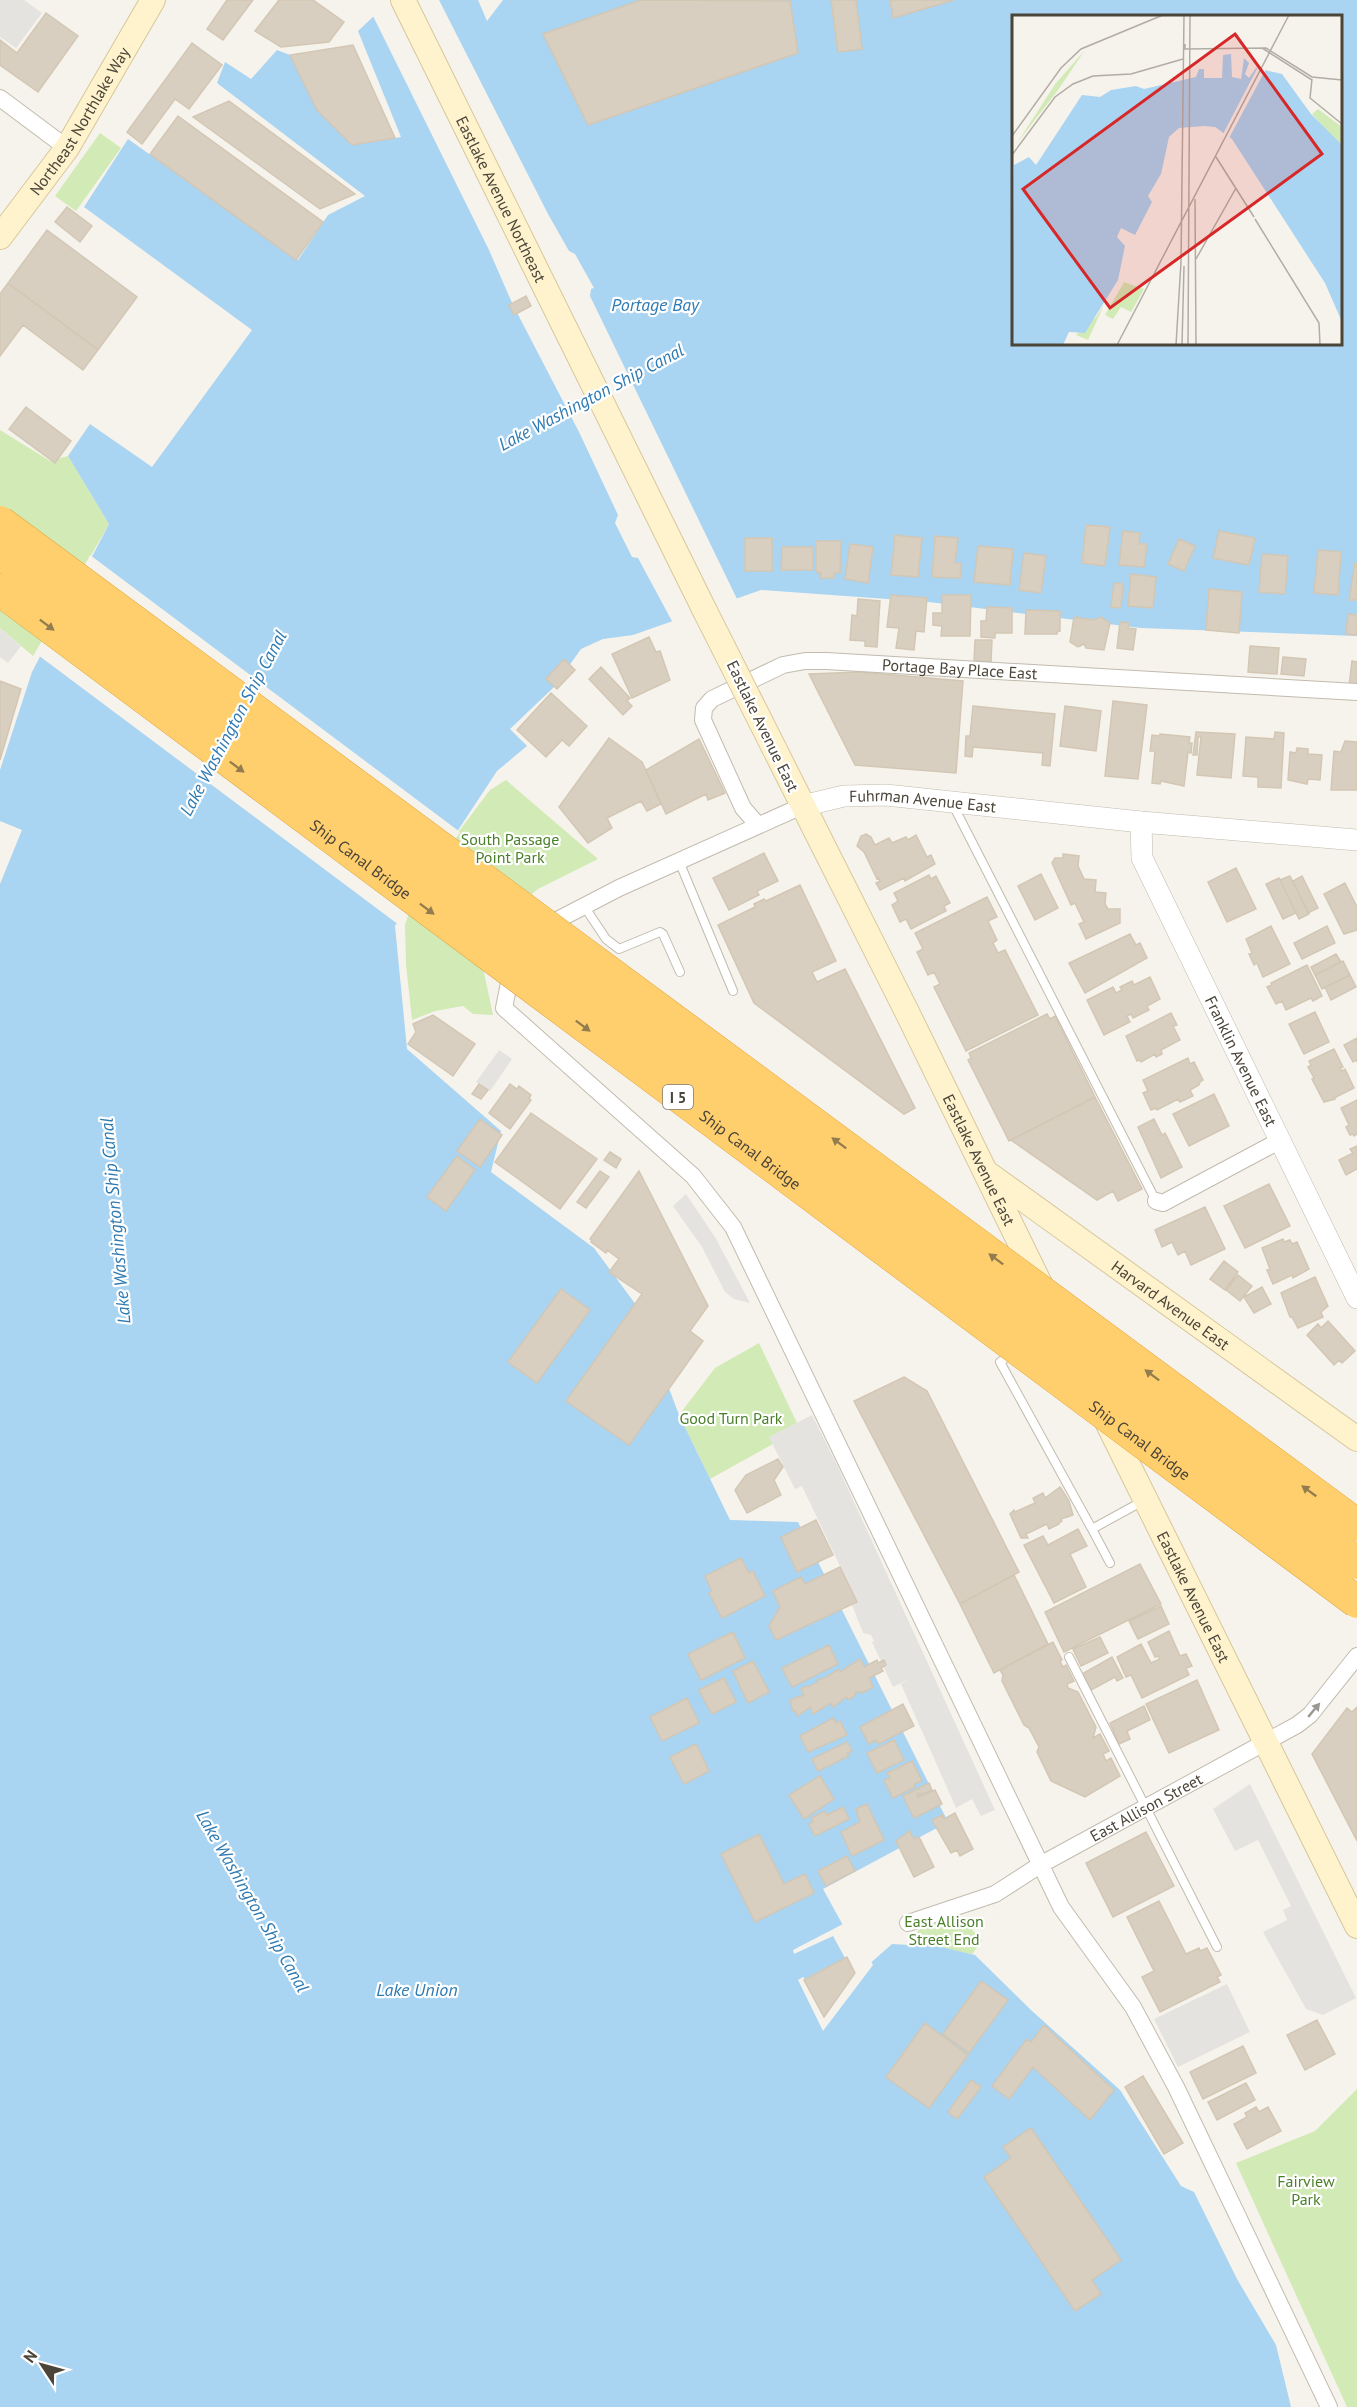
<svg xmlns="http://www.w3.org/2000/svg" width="1357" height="2407" viewBox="0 0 1357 2407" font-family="'PT Sans',sans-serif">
<rect width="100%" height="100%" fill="#f6f3ec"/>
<path fill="#d2eab5" d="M100 133 121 148 76 211 55 196Z
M0 430 50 461 68 456 109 524 33 656 0 628Z
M506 780 598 859 538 889 501 919 483 968 493 1015 473 1014 463 1006 435 1011 412 1020 406 965 405 925 415 895 438 859 490 790Z
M759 1343 797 1423 770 1438 773 1444 710 1479 679 1415 715 1368Z
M954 1915 962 1918 982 1941 972 1954 916 1944V1935L921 1925Z
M1357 2089V2407H1347L1236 2163 1315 2131Z"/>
<path fill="#e5e3e0" d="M0 0H24L42 13 16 48 0 37Z
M0 628 21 646 8 663 0 657Z
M499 1050 512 1059 490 1091 476 1082Z
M686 1194 715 1237 750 1303 734 1299 725 1292 702 1247 673 1206Z
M812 1415 838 1467 995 1810 981 1816 972 1799 956 1808 901 1684 909 1679 893 1687 872 1642 874 1641 871 1635 863 1633 852 1605 857 1602 802 1486 795 1489 769 1437Z
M1250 1784 1356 1998 1323 2015 1306 2009 1263 1932 1287 1920 1283 1910 1291 1906 1258 1840 1235 1851 1213 1809Z
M1227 1984 1250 2032 1178 2067 1154 2019Z"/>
<path fill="#a9d4f2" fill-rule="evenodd" d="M391 0H1357V636L1141 628 929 602 761 590 633 635 603 639 581 649 554 687 510 729 527 746 497 771 395 926 407 1049 501 1131 491 1172 594 1248 639 1309 679 1415 730 1520 798 1522 948 1822 823 1889 866 1967 892 1944 941 1947 975 1955 1032 2011 1120 2090 1181 2186 1194 2192 1237 2279 1276 2345 1291 2407H0V770L32 672 109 524 68 456 90 424 152 467 252 330 84 207 128 139 298 260 328 215 365 196 217 83 225 62 251 79 277 50 290 55 317 110 352 145 401 137 358 31ZM1014 16H1340V344H1014Z"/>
<path fill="#f6f3ec" d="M387 0H439L548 214 569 251 575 254 594 288 591 289 590 296 738 601 673 623 638 558 632 557 615 523 618 515 579 432 513 305 489 250 372 14Z
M478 0H503L487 21Z
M90 555 460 832 399 925 38 655Z
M0 821 22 830 0 884Z
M845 1923 867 1962 870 1959 873 1965 823 2031 798 1980 803 1977 805 1979 845 1958 833 1936 794 1954 793 1950Z"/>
<path fill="#d8cfc1" stroke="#d3c7b4" stroke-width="1.5" d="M227 0H253L223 40 207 29Z
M279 0H313L344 22 329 42 281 47 255 31Z
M641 0 790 1 798 53 588 125 543 34Z
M831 0H856L862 49 838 52Z
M890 0H954L893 18Z
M46 13 78 36 38 92 0 65V40L17 53Z
M192 43 222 65 189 109 175 99 142 144 127 132Z
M353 45 395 138 352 145 317 110 290 55Z
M229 101 355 194 320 209 193 117Z
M178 116 323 222 296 260 150 154Z
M67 207 92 226 80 242 55 222Z
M47 230 137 297 98 350 8 283Z
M8 283 98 350 83 370 23 325 0 356V294Z
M526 296 531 306 514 315 509 305Z
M26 407 71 441 55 463 9 429Z
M1086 525 1110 527 1105 566 1082 563Z
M1123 531 1140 533 1139 544H1147L1144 567 1119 565Z
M1219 531 1255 538 1249 565 1213 558Z
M895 535 922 538 918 577 891 575Z
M935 536 958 538 955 563H961L960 578 932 577Z
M745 538H772V571H745Z
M1179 539 1195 546 1184 571 1168 564Z
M816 541H841L840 573H834V578H820L821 573 816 572Z
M850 544 873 547 868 583 845 579Z
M978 546 1013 549 1010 585 974 582Z
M782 547H813V570H781Z
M1318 550 1341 552 1338 595 1314 593Z
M1024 553 1046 556 1041 593 1019 590Z
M1262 554 1288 556 1285 594 1259 592Z
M1355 563H1357V600H1349Z
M1131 574 1156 577 1153 608 1128 606Z
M1114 583 1123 584 1121 608 1111 607Z
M1209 589 1242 592 1239 633 1206 630Z
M891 595 927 598 924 632 916 631 914 650 896 648 899 628 887 627Z
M942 595H971L970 636H941L942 626 933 625V613H942Z
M858 599 880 601 877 647 865 646V641L850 640 852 615 857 616Z
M987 607 1012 608V633H995V638L981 637V621H986Z
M1026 610 1060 611V631L1057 632V634H1025Z
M1348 614 1357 615V635L1346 634Z
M1074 617 1094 620 1101 617 1110 623 1104 650 1086 648 1084 644 1078 647 1070 642Z
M1120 622 1129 623 1128 628 1136 629 1133 650 1117 648Z
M649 637 656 652 660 651 670 680 632 698 612 654Z
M975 640H992L991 662 974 661Z
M1250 646 1279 648 1277 674 1248 672Z
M1283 657 1306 659 1304 676 1281 674Z
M564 659 575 670 557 689 546 679Z
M1352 661 1357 662V687L1349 686Z
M601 667 630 698 627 701 632 706 623 715 589 679Z
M860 672 963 681 956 773 855 765 809 674Z
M0 681 21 689 0 760Z
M551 693 587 726 569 746 562 740 546 757 517 730Z
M1113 701 1147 705 1138 779 1105 776Z
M973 706 1055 714 1050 766 1042 765 1043 753 973 747 972 757 965 756 966 736H970Z
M1065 706 1101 711 1096 751 1060 746Z
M1196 732 1235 734 1231 778 1197 775 1201 737H1198L1197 755H1193Z
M1275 732 1284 733 1281 788 1258 787V777L1243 776 1246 737 1274 739Z
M1160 734 1190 737 1189 743H1192L1191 753 1188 752 1184 786 1161 781 1160 784 1152 783 1155 751H1150L1152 735 1160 736Z
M609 738 642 762 661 804 647 811 641 801 607 818 612 828 588 843 559 807Z
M699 739 725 793 708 800 706 794 666 814 646 770Z
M1345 741 1357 742V790H1331L1334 751 1341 752Z
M1297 748 1308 749V754L1322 755 1320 780 1308 779 1307 784 1288 780 1290 752 1296 753Z
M866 834 871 837 875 845 889 838 892 843 906 837 908 840 916 835 927 857 931 855 935 864 905 881 904 878 880 890 876 883 880 881 879 878 877 879 864 852 857 846 861 836Z
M764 853 778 881 757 891 759 895 729 910 713 878Z
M1063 854 1079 856 1078 866 1084 879 1096 880 1095 892 1106 893 1105 904 1108 909H1120V923L1086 939 1079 924 1084 922 1075 903 1071 905 1052 863 1055 858H1063Z
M1236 868 1256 909 1227 922 1208 882Z
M1041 874 1058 908 1035 920 1018 886Z
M929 875 931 879 936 876 950 903 944 906 946 911 911 929 906 919 900 922 892 905 898 901 894 893Z
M1290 876 1309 914 1299 919 1280 880Z
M1302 876 1318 908 1308 913 1293 881Z
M1279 878 1296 913 1283 919 1266 884Z
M1345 883 1357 907V930L1344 934 1324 894Z
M800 885 836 961 812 972 817 982 845 969 915 1108 904 1114 754 1003 718 925 755 907 754 904 764 899 766 901Z
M987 897 997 917 988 921 997 940 993 943 998 953 1005 950 1038 1015 966 1051 934 987 940 984 934 972 928 975 917 952 923 949 915 933Z
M1271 926 1290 964 1263 977 1257 963 1254 965 1249 954 1252 953 1246 939Z
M1327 926 1335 943 1302 959 1294 943Z
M1130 934 1136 945 1140 943 1147 958 1085 993 1069 963Z
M1336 954 1341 962 1315 975 1311 967Z
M1343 961 1350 975 1322 989 1315 975Z
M1307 965 1322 996 1313 1001 1311 998 1286 1010 1282 1001 1276 1004 1267 987 1272 985 1271 983Z
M1350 975 1356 987 1331 1000 1325 987Z
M1150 977 1160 999 1147 1006 1149 1010 1133 1018 1131 1014 1127 1016 1130 1022 1104 1035 1087 1000 1113 987 1116 993 1122 990 1120 987 1132 981 1134 985Z
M1315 1012 1329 1042 1304 1054 1289 1024Z
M1171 1013 1177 1025 1173 1026 1180 1040 1161 1050 1162 1054 1156 1057 1155 1054 1141 1062 1140 1060 1137 1061 1126 1036Z
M1047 1014 1050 1019 1055 1016 1095 1097 1009 1141 968 1060 971 1058 969 1053Z
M433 1015 475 1044 453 1076 408 1044 416 1032 413 1024Z
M1357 1038V1062L1356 1060 1353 1062 1344 1045Z
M1334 1049 1343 1067 1340 1068 1342 1071 1345 1069 1354 1088 1334 1098 1335 1099 1324 1102 1312 1079 1314 1078 1308 1067 1311 1065 1309 1061Z
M1188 1058 1190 1064 1194 1062 1203 1080 1200 1082 1199 1085 1190 1090 1193 1096 1180 1102 1178 1099 1157 1110 1156 1108 1151 1110 1143 1093 1148 1091 1143 1080Z
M479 1084 488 1090 481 1099 472 1094Z
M510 1084 517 1089 519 1086 531 1095 529 1098 531 1100 510 1129 489 1113Z
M1214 1094 1229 1126 1189 1146 1173 1114Z
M1095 1097 1142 1189 1118 1201 1113 1191 1097 1200 1011 1140Z
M1357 1100V1134L1354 1136 1353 1134 1350 1135 1346 1127 1349 1125 1341 1108Z
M531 1113 597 1159 560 1209 495 1162Z
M480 1119 502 1135 480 1167 457 1151Z
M1154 1119 1162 1135 1165 1133 1182 1167 1161 1178 1138 1127Z
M1357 1146V1169L1346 1175 1339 1160 1353 1153 1350 1149Z
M610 1152 621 1159 616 1168 604 1160Z
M457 1156 475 1170 446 1211 427 1197Z
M600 1171 609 1177 586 1208 577 1202Z
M639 1171 708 1306 690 1331 703 1341 629 1445 566 1401 642 1294 609 1272 619 1259 607 1250 606 1253 591 1242 592 1240 590 1239Z
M1269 1184 1290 1226 1245 1248 1224 1206Z
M1205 1207 1225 1249 1191 1265 1185 1251 1178 1255 1172 1242 1162 1247 1155 1230Z
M1283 1239 1284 1242 1290 1240 1292 1244 1297 1242 1309 1269 1293 1278 1292 1275 1273 1284 1267 1270 1270 1269 1262 1248Z
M1224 1261 1238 1272 1225 1290 1210 1279Z
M1238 1275 1252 1286 1240 1301 1226 1290Z
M1315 1277 1328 1306 1321 1312 1323 1317 1298 1328 1292 1317H1290L1281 1293Z
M1262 1287 1271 1304 1254 1313 1244 1297Z
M561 1289 590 1310 537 1383 508 1362Z
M1328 1321 1355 1351 1342 1363 1339 1360 1334 1365 1307 1335 1318 1324 1321 1328Z
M904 1377 927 1391 1019 1572 960 1604 854 1401Z
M778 1459 783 1467 774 1480 781 1495 747 1513 735 1490 746 1475Z
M1060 1487 1069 1501 1073 1515 1061 1519 1062 1521 1059 1523V1524L1049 1529 1047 1524 1026 1534 1028 1538H1021L1010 1514 1014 1510 1015 1512 1035 1503 1033 1498 1043 1493 1045 1498Z
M816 1520 833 1555 797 1572 781 1537Z
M1078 1529 1087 1546 1070 1554 1086 1587 1054 1603 1024 1545 1043 1536 1048 1545Z
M741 1558 749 1573 753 1571 765 1596 722 1618 709 1593 712 1591 705 1576Z
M1140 1564 1161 1604 1064 1652 1045 1612Z
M840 1567 857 1602 776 1640 769 1626 780 1607 773 1591 801 1577 805 1584Z
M1014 1575 1048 1644 994 1673 960 1604Z
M1161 1606 1169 1624 1138 1639 1129 1621Z
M1169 1631 1180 1656 1186 1654 1192 1666 1186 1668 1189 1675 1142 1698 1131 1675 1126 1677 1117 1657 1141 1644 1151 1663 1160 1659 1158 1656 1155 1657 1148 1642Z
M733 1632 745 1658 701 1680 688 1654Z
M1100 1637 1108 1653 1081 1666 1073 1649Z
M1053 1642 1062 1660 1060 1661 1063 1667 1066 1665 1074 1681 1067 1684 1068 1688 1078 1692 1096 1727 1093 1738 1100 1734 1109 1751 1103 1754 1106 1761 1111 1758 1120 1776 1085 1797 1051 1781 1037 1752 1039 1747 1029 1728 1024 1725 1002 1681 1003 1675 1000 1670Z
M829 1645 838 1664 792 1687 782 1668Z
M1112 1657 1123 1678 1117 1681 1115 1677 1091 1690 1082 1674Z
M860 1659 864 1667 877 1660 878 1663 884 1660 886 1665 881 1668 883 1671 869 1678 873 1687 862 1693 859 1691 855 1693 856 1695 848 1700 846 1697 833 1707 831 1703 813 1714 810 1707 798 1716 795 1711H793L790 1700 804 1695 801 1689 806 1686 808 1687 818 1682 817 1680 825 1678 839 1669 840 1672Z
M753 1661 769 1692 748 1703 733 1671Z
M724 1678 736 1702 712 1714 699 1690Z
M1197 1680 1219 1730 1169 1753 1146 1704Z
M687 1698 699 1723 662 1741 650 1717Z
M903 1704 914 1726 878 1744 876 1740 869 1744 860 1727Z
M1144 1706 1150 1720 1127 1731 1130 1739 1119 1744 1110 1723Z
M1357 1707V1841L1312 1754 1347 1708 1352 1712Z
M833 1718 836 1723 840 1721 847 1735 808 1752 800 1736Z
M894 1740 904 1760 877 1773 867 1753Z
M847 1742 852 1751 847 1753 849 1756 818 1771 812 1759Z
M696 1744 709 1771 684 1784 670 1757Z
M912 1761 922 1781 914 1784 915 1787 893 1798 884 1780 890 1778 887 1773Z
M820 1776 834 1799 804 1819 789 1795Z
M929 1783 932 1790 921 1795 920 1793 917 1794 918 1797 935 1790 942 1804 914 1818 903 1796Z
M867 1804 884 1840 852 1856 841 1832 860 1822 856 1809Z
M843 1807 849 1819 815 1836 809 1824 813 1822 811 1818 825 1811 827 1815Z
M955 1813 973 1849 960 1856 957 1850 951 1853 932 1820 942 1815 944 1819Z
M910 1831 914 1839 919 1837 934 1867 914 1877 896 1841Z
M1146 1832 1174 1886 1113 1917 1086 1863Z
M759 1834 784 1884 805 1874 814 1893 755 1922 721 1854Z
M847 1856 855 1871 826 1886 818 1871Z
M1159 1901 1186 1954 1199 1948 1200 1951 1207 1948 1221 1975 1217 1977 1220 1982 1160 2012 1142 1977 1154 1971 1127 1917Z
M847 1957 855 1973 824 2017 804 1980Z
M981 1981 1008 2000 969 2053 943 2034Z
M1317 2020 1335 2054 1305 2070 1287 2035Z
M925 2023 968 2055 929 2108 886 2077Z
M1044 2025 1114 2090 1090 2120 1033 2067 1009 2099 992 2086 1027 2039 1031 2042Z
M1243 2046 1256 2073 1203 2099 1190 2072Z
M1143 2076 1183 2143 1164 2154 1125 2087Z
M971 2080 981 2087 957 2119 948 2112Z
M1246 2083 1255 2100 1217 2120 1208 2102Z
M1256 2107 1259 2112 1268 2107 1281 2131 1247 2149 1234 2124 1247 2117 1245 2113Z
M1031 2128 1121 2260 1092 2280 1101 2294 1075 2311 984 2177 1011 2158 1003 2147Z"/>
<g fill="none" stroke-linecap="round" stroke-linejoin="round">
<g stroke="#c2bbae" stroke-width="10">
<path id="service" d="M953 805 1156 1201
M679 861 733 991
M584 906 606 939 619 949 660 932 663 934 680 972
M1014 1352 1000 1362 1092 1529 1143 1501
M1092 1529 1110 1563
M1069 1657 1217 1947"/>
</g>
<g stroke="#c2bbae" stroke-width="18">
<g id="minor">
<path d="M0 98 67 148"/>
<path id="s1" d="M757 824 743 808 703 720 704 708 712 699 783 665 805 661H826L1357 692"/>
<path d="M542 928 619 888 802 806"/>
<path d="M512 968 504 1008 693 1176 733 1227 1061 1907 1133 2007 1176 2087 1329 2407"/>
<path d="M1156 1201 1163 1203 1279 1141"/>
<path id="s2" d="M908 1923 995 1894 1040 1865 1297 1725 1310 1715 1357 1656"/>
</g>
</g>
<g stroke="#c2bbae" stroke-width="22">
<g id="tertiary">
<path id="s3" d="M802 806 844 796 886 795 1141 822 1357 840"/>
<path id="s4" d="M1141 822 1142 858 1357 1298"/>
</g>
</g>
<g stroke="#d6c79b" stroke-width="26">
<g id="secondary">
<path id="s5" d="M403 0 704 609"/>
<path id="s6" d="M0 237 67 148 153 0"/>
<path id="s7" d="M774 748 907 1012 1045 1294"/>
<path id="s8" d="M987 1173 1357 1439"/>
<path id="s9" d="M1103 1414 1357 1926"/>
</g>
</g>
<use href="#service" stroke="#fff" stroke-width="8"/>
<use href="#minor" stroke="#fff" stroke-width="16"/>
<use href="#tertiary" stroke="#fff" stroke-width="21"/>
<use href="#secondary" stroke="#fff3cd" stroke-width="24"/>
<g stroke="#d6c79b" stroke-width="26" stroke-linecap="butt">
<path id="secondary-bridge" d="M704 609 774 748"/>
</g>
<g stroke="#e0a43c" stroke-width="33" stroke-linecap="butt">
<g id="motorway-bridge">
<path d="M0 522 1357 1525"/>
<path d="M0 553 1357 1563"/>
<path id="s10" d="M0 590 1357 1602"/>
</g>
</g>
<use href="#secondary-bridge" stroke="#fff3cd" stroke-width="24"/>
<use href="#motorway-bridge" stroke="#ffcf6e" stroke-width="32"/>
</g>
<defs><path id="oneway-solid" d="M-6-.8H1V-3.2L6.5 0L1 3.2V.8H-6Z" transform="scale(1.5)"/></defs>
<g fill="#937c4e">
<use href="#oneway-solid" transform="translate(47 625) rotate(37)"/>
<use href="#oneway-solid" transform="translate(237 767) rotate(37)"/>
<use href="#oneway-solid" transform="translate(427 909) rotate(37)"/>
<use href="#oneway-solid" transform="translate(583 1026) rotate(37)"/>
<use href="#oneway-solid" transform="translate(839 1143) rotate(-143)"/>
<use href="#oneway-solid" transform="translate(996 1259) rotate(-143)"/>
<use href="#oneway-solid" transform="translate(1152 1375) rotate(-143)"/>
<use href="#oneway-solid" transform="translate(1309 1491) rotate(-144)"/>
</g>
<use fill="#9c9892" href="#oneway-solid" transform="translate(1314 1710) rotate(-50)"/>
<g text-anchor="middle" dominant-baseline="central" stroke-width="4.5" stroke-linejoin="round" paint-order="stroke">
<rect fill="#fff" stroke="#817c74" stroke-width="1.5" x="663" y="1085" width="30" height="24" rx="4.5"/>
<g font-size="15" font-weight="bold" fill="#4b4439">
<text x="678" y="1097">I 5</text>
</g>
<g font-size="16" fill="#4b4439" stroke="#fff">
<text stroke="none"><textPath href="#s6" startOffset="141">Northeast Northlake Way</textPath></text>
<text stroke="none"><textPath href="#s5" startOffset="222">Eastlake Avenue Northeast</textPath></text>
<text stroke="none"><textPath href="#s1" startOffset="398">Portage Bay Place East</textPath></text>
<text transform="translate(763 726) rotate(64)">Eastlake Avenue East</text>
<text stroke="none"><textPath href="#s3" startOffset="122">Fuhrman Avenue East</textPath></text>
<text stroke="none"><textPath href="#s10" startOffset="450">Ship Canal Bridge</textPath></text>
<text stroke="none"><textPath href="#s4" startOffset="262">Franklin Avenue East</textPath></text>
<text stroke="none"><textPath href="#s10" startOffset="936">Ship Canal Bridge</textPath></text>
<text stroke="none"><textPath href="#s7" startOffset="460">Eastlake Avenue East</textPath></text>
<text stroke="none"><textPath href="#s8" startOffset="226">Harvard Avenue East</textPath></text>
<text stroke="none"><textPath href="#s10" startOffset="1422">Ship Canal Bridge</textPath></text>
<text stroke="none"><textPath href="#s9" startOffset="204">Eastlake Avenue East</textPath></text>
<text stroke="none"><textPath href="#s2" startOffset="266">East Allison Street</textPath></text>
</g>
<g font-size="16" fill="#4a7f2a" stroke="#fff">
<text x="510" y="839">South Passage<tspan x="510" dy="18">Point Park</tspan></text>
<text x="731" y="1418">Good Turn Park</text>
<text x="944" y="1921">East Allison<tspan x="944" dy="18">Street End</tspan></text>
<text x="1306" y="2181">Fairview<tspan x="1306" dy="18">Park</tspan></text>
</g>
<g font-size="18" font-style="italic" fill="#2e7ab2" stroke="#fff">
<text x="655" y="304">Portage Bay</text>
<text transform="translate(591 397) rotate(-28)">Lake Washington Ship Canal</text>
<text transform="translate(233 723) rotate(-62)">Lake Washington Ship Canal</text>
<text transform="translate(115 1221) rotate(-95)">Lake Washington Ship Canal</text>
<text transform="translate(253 1901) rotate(60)">Lake Washington Ship Canal</text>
<text x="417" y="1989">Lake Union</text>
</g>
</g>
<g transform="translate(1012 15)">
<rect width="330" height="330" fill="#f6f3ec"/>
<path d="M73 35 46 75 5 128 44 68ZM306 94 330 112V133L300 99ZM112 267 132 274 119 297 109 292 101 304 93 300ZM92 290 76 325 64 320 84 302Z" fill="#d2eab5"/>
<path d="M219 39 220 62 229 64 232 43 237 48 233 59 237 63 244 53 270 59 299 99 329 129 330 307 313 268 220 124 203 112 192 111 167 113 157 122 149 159 136 181 140 187 123 220 109 213 105 222 113 231 106 265 73 318 57 317 51 330H0L2 150 17 142 24 150 70 80 88 82 99 75 124 71 132 74 184 62 187 54H192V63H210L211 40Z" fill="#a9d4f2"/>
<path d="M247 50 255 52 216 125 210 121Z" fill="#f6f3ec"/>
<path fill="none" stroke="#b2ada4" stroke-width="1.5" d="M173 29V34L254 33 300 62 330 65M250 33 300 65M300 64 298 83 330 109M0 121 49 53 69 34 151 0M0 140 43 82 61 69 81 61 119 59 171 44M204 142 242 202M183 184 184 330M243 204 307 308 308 330M184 244 224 173M105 330 277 0M164 330 169 247 172 0M170 330 172 251M176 330 178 0"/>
<path fill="#d62828" fill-opacity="0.15" stroke="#d62828" stroke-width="3" d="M223 19 310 139 98 293 11 174Z"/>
<rect width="330" height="330" fill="none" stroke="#4b4439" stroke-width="3"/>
</g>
<g transform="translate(42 2365) rotate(306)" stroke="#ffffff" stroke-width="4.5" paint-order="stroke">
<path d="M0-4.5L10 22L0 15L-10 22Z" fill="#4b4439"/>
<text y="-9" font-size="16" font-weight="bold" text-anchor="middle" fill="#4b4439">N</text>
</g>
</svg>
